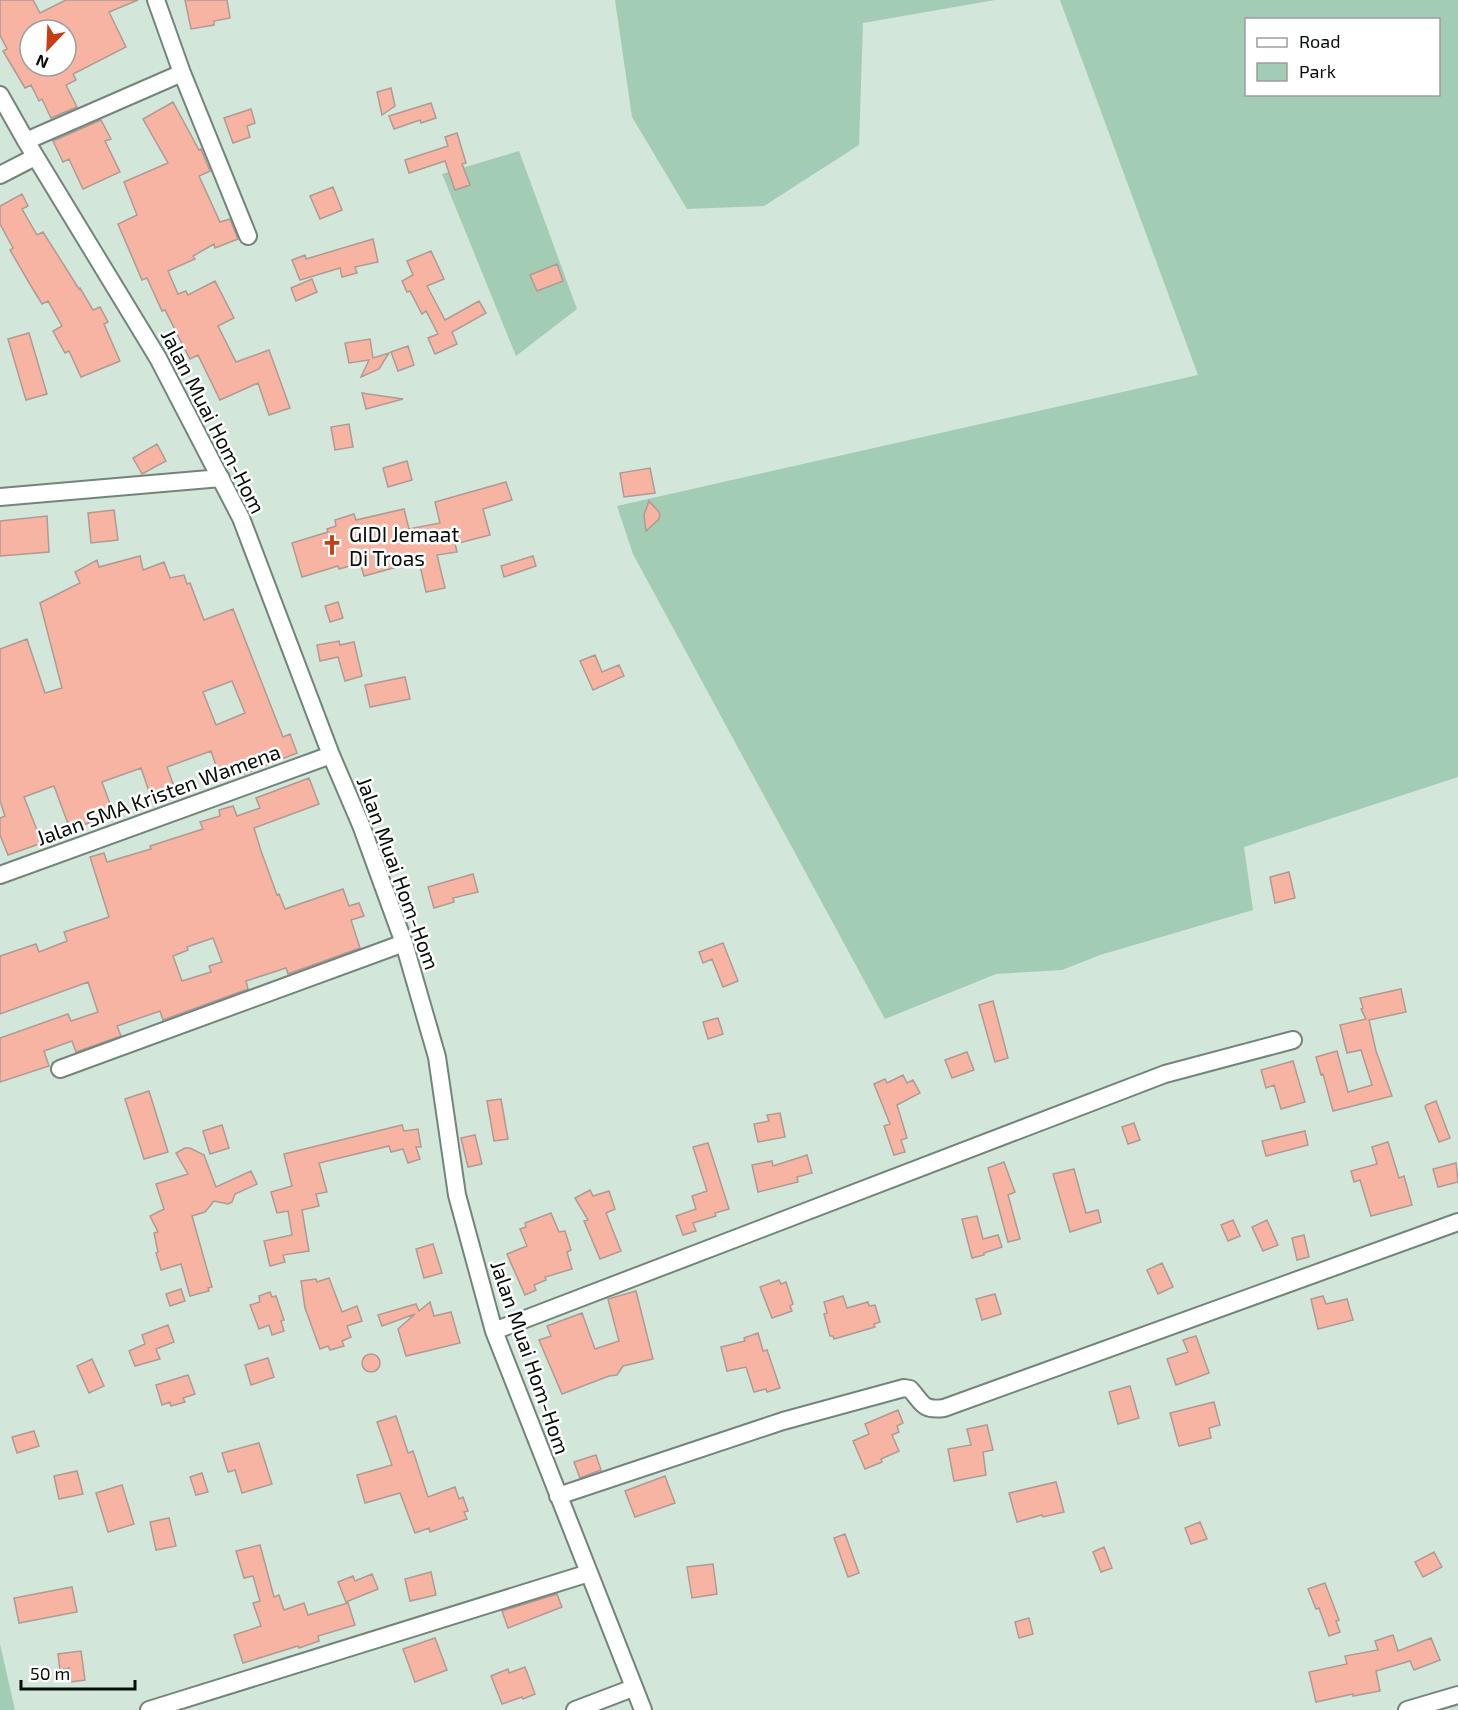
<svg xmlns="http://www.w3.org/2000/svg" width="1458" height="1710" viewBox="0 0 1458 1710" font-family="'Exo 2',sans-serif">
<rect width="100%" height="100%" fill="#d2e6da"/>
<path fill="#a3ccb5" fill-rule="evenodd" d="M615 0H995L863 23 859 145 764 206 687 209 632 117Z
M1060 0H1458V777L1244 847 1253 910 1100 955 1062 970 996 974 885 1019 633 554 617 506 1198 375ZM1246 20H1438V94H1246Z
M519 151 577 309 516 356 442 174Z
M0 1644 15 1710H0Z"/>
<path fill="#f7b4a2" stroke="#af9a94" stroke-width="1.5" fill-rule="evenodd" d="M0 0H33L40 13 66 0H138L109 12 126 47 73 74 76 80 66 85 77 107 51 118 42 99 39 101 31 85 25 88 3 51 7 49 0 35ZM30 30H66V66H30Z
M185 0H227L230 18 214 21V25L191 29Z
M391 88 395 106 382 115 377 92Z
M173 102 199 150 201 149 210 171 199 176 220 222 230 219 238 239 215 248 214 244 193 256 195 259 168 271 178 294 186 291 188 295 215 281 234 318 218 326 236 362 269 350 290 408 269 415 258 383 220 400 198 355 190 359 165 310 162 311 147 278 142 280 118 224 137 215 124 182 168 163 143 119Z
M431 103 436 118 421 123 420 120 394 129 389 116Z
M251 109 255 123 247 126 250 137 233 143 224 118Z
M101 120 111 139 105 141 120 172 83 189 69 159 63 162 53 141Z
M457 133 466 163 462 164 470 185 455 190 445 161 409 173 405 160 448 146 445 137Z
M333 187 342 210 320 219 310 196Z
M22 194 28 206 22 209 37 235 43 232 79 289 80 288 93 310 100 307 108 322 104 324 120 361 81 377 69 351 65 353 53 331 62 326 48 301 42 304 31 286 10 250 13 248 0 224V206Z
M373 239 378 262 355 267 357 273 342 277 340 268 300 280 292 260 305 255 306 259Z
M431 251 444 279 427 286 445 320 479 301 486 313 452 332 457 344 435 354 428 338 438 334 426 311 422 314 410 291 407 292 402 281 413 275 407 261Z
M557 264 563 281 537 291 530 275Z
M312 279 317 292 296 301 291 288Z
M29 333 47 394 26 400 8 339Z
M370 339 373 358 389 353 379 369 361 377 369 360 349 363 345 343Z
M408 346 414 365 398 371 391 352Z
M362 393 375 395 403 399 366 409Z
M349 424 353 447 335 450 331 427Z
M157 444 166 461 142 474 133 458Z
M407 461 412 480 388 487 383 468Z
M650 468 655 493 624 497 620 473Z
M506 482 512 500 483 509 490 535 455 544 457 552 437 555 445 588 426 592 419 561 364 576 360 563 339 569 338 566 302 577 292 543 328 532 327 529 336 526 335 520 354 514 356 520 404 509 409 529 440 523 435 502Z
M649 501 659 512 660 516 658 520 646 531 644 515Z
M114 510 118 540 91 543 88 513Z
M47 516 49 552 0 556V521Z
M140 556 143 570 164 562 170 578 184 575 187 584 190 583 204 620 233 609 283 737 290 734 297 753 244 774 241 767 219 774 211 751 167 767 176 792 152 800 141 768 102 782 114 815 70 829 54 786 51 787 24 797 42 843 8 855 0 835V818L5 816 0 801V649L27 639 45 693 62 688 40 603 80 583 75 572 97 560 99 567ZM232 681 245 713 216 725 203 692Z
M533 556 536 566 504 577 501 566Z
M338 602 343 618 330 622 325 606Z
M339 641 340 645 354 642 362 676 345 681 338 657 320 661 317 645Z
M595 655 602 672 619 665 624 676 593 690 580 661Z
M405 677 410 699 370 707 365 685Z
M309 778 319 804 254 828 261 851 277 895 279 894 285 909 343 889 349 906 359 903 364 916 351 920 360 948 288 974 286 968 246 981 248 989 163 1020 160 1011 117 1026 121 1036 76 1052 72 1041 44 1051 49 1066 0 1082V1038L68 1014 71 1021 98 1012 88 982 0 1014V956L36 944 39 952 67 941 64 932 109 917 90 857 104 853 107 862 151 849 150 846 203 829 200 822 220 816 219 810 233 806 237 816 260 808 256 798ZM213 938 222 962 209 966 211 972 182 981 173 956 188 950 187 947Z
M1289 872 1295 898 1275 903 1270 877Z
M473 874 478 892 453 898 454 902 434 908 428 887Z
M723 943 738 981 723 987 712 959 703 963 699 952Z
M1401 989 1406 1012 1369 1020 1376 1051 1392 1096 1333 1111 1323 1074 1321 1075 1316 1057 1337 1051 1348 1092 1372 1085 1361 1050 1347 1053 1340 1025 1366 1019 1361 1009 1363 1008 1360 998Z
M993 1001 1008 1058 995 1062 979 1005Z
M718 1018 723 1034 708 1039 703 1022Z
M967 1052 974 1070 952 1078 945 1060Z
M1293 1061 1305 1102 1281 1109 1274 1085 1266 1088 1261 1070Z
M903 1075 907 1083 913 1080 920 1093 897 1105 907 1138 901 1140 905 1152 894 1155 884 1126 890 1124 874 1084 885 1079 887 1083Z
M149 1091 168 1152 144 1159 125 1099Z
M501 1099 508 1139 494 1141 487 1101Z
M1436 1101 1450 1138 1439 1142 1425 1107 1426 1105Z
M780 1113 785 1137 758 1142 754 1124 769 1121 767 1115Z
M1134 1123 1140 1140 1128 1144 1122 1127Z
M222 1125 229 1148 210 1154 203 1131Z
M402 1125 404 1131 418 1129 421 1147H416L420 1159 408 1163 403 1149 391 1152 389 1146 319 1163 327 1192 316 1194 319 1206 302 1210 309 1251 283 1255 285 1262 270 1266 264 1241 292 1235 288 1211 277 1213 271 1192 292 1186 284 1154Z
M1305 1131 1308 1145 1266 1156 1262 1141Z
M475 1135 482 1164 468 1167 461 1138Z
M1388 1142 1399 1178 1404 1176 1412 1205 1371 1216 1360 1180 1354 1182 1351 1171 1377 1164 1372 1147Z
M708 1143 729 1209 715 1213 716 1216 693 1223 696 1231 683 1235 676 1216 696 1209 692 1196 707 1191 693 1147Z
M185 1148H190L204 1155 216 1187 251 1171 257 1184 235 1194 232 1202 228 1204 214 1201 205 1212 192 1216 212 1287 208 1288 209 1291 190 1296 181 1264 161 1270 156 1253 158 1252 154 1233 158 1232 150 1216 164 1209 156 1184 188 1174 176 1153Z
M807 1155 812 1173 797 1177 798 1182 758 1192 752 1165 772 1161 773 1166Z
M1004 1162 1015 1192 1008 1195 1020 1239 1008 1242 988 1168Z
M1456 1163 1458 1182 1438 1187 1433 1169Z
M1074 1169 1086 1213 1098 1210 1101 1222 1070 1232 1053 1174Z
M590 1190 593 1196 609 1191 615 1209 606 1213 621 1251 600 1259 584 1221 588 1220 575 1198Z
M551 1213 559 1232 565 1231 571 1250 567 1252 572 1269 545 1277 546 1280 534 1285 536 1290 525 1295 507 1254 527 1246 520 1229 526 1227 525 1223Z
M977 1216 983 1239 998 1235 1002 1247 984 1253V1255L972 1258 962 1219Z
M1233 1220 1240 1236 1228 1241 1221 1225Z
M1267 1220 1278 1245 1263 1251 1252 1227Z
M1304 1235 1309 1257 1297 1260 1292 1238Z
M433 1244 442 1273 424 1278 416 1249Z
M1162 1263 1173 1287 1158 1294 1147 1270Z
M329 1278 342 1312 357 1306 362 1321 347 1326 351 1337 342 1341 344 1346 330 1350 328 1346 320 1349 305 1308 301 1281 316 1279 317 1282Z
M779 1280 781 1284 786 1282 793 1304 790 1306 792 1311 772 1318 760 1287Z
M181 1289 185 1301 170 1306 166 1294Z
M636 1291 653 1359 623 1366 617 1375 609 1376 562 1394 539 1340 551 1336 547 1326 582 1313 595 1349 619 1341 608 1299Z
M270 1292 272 1297 276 1296 284 1320 281 1321 284 1331 272 1335 269 1325 259 1329 250 1305 260 1302 259 1296Z
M995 1294 1001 1314 982 1320 976 1299Z
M843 1296 847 1308 868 1302 869 1306 875 1305 880 1322 874 1324 875 1327 834 1339 833 1336H830L824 1314 827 1313 824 1302Z
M1323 1296 1326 1304 1347 1299 1353 1320 1318 1329 1311 1299Z
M430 1302 434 1316 451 1312 460 1343 406 1356 398 1329 415 1314 382 1326 378 1315 416 1304 419 1311Z
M168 1325 174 1342 156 1349 160 1359 135 1366 129 1351 145 1344 142 1335Z
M758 1333 763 1351 767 1350 780 1388 767 1392 766 1389 754 1392 746 1367 727 1371 721 1347 745 1341 744 1338Z
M1196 1336 1209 1373 1176 1385 1167 1359 1188 1352 1183 1340Z
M362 1363a9 9 0 1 1 18 0a9 9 0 1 1-18 0Z
M268 1358 274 1377 251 1385 245 1365Z
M92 1359 104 1386 89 1393 77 1366Z
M188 1375 195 1394 183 1398 185 1402 171 1406 170 1402 162 1405 156 1385Z
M1130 1386 1139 1418 1118 1424 1109 1392Z
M1214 1402 1220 1425 1209 1428 1211 1438 1179 1446 1170 1413Z
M898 1410 903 1423 897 1426 899 1432 892 1435 899 1451 881 1459 882 1462 865 1469 853 1441 869 1434 865 1424Z
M396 1416 408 1453 413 1451 428 1497 455 1487 459 1499 463 1497 468 1511 464 1512 467 1519 430 1532 429 1528 415 1533 400 1493 365 1503 357 1475 392 1465 377 1422Z
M987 1425 993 1450 983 1452 986 1475 954 1481 948 1449 971 1445 967 1429Z
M34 1431 39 1446 17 1453 12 1437Z
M259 1443 272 1484 242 1493 235 1470 228 1472 222 1453Z
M596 1455 601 1470 580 1478 574 1462Z
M77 1471 83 1494 59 1499 54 1476Z
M202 1473 208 1492 196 1495 190 1477Z
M665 1476 675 1503 635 1517 625 1491Z
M1056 1482 1064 1512 1043 1517 1042 1515 1017 1522 1009 1493Z
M122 1485 134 1524 108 1532 96 1493Z
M169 1518 176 1546 156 1550 150 1522Z
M1200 1522 1207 1539 1191 1544 1185 1528Z
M845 1534 859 1573 848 1577 834 1538Z
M260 1545 274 1597 279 1595 284 1610 304 1603 308 1615 348 1603 355 1625 318 1636 319 1641 299 1648 298 1646 243 1663 234 1635 261 1626 253 1603 260 1601 253 1576 244 1578 236 1551Z
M1104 1547 1112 1568 1101 1572 1093 1552Z
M1434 1552 1442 1567 1423 1577 1415 1562Z
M713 1564 717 1594 692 1598 687 1567Z
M431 1572 436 1595 410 1601 405 1579Z
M372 1574 378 1589 346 1602 338 1582 353 1576 355 1581Z
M1325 1583 1339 1620 1336 1621 1340 1632 1329 1636 1319 1608 1316 1609 1308 1589Z
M72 1587 77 1612 19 1623 14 1598Z
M557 1594 562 1607 508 1628 502 1611Z
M1029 1618 1033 1634 1019 1638 1015 1622Z
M1393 1635 1398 1651 1431 1638 1440 1660 1414 1670 1410 1661 1376 1671 1380 1691 1353 1696V1694L1316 1702 1309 1672 1347 1664 1345 1656 1378 1650 1375 1641Z
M435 1638 447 1670 415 1682 403 1649Z
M81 1651 85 1680 71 1682 69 1668 60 1670 58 1654Z
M525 1667 535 1694 523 1699 522 1697 502 1704 491 1676 508 1669 509 1673Z"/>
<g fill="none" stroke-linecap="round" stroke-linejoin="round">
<g stroke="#73857b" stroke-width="20">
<path id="minor" d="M182 73 248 236
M0 95 26 141 158 358 241 518 331 755 361 825 404 943 437 1057 457 1195 494 1331 643 1710
M26 141 182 73 156 0
M0 175 35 157
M0 497 221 478
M0 875 331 755
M60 1069 404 943
M494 1331 1165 1074 1293 1040
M558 1496 783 1421 904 1388 910 1389C923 1403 922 1411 944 1408L1458 1222
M149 1710 589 1573
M575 1710 633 1688
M1407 1710 1458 1695"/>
</g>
<use href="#minor" stroke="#fff" stroke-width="16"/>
</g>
<defs>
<g id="church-bare" transform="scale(1.62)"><path d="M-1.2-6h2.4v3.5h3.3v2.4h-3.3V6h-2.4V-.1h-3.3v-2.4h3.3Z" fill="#c63d16" stroke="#fff" stroke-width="2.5" paint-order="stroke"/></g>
</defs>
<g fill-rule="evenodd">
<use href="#church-bare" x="332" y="545"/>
</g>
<g text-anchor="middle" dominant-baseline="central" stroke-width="5" stroke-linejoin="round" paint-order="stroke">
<g font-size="21" fill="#070d09" stroke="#fff">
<text transform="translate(214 421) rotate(63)">Jalan Muai Hom-Hom</text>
<text transform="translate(158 794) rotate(-20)">Jalan SMA Kristen Wamena</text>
<text transform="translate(399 873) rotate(70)">Jalan Muai Hom-Hom</text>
<text transform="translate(531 1357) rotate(71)">Jalan Muai Hom-Hom</text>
</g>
<g font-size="21" fill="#070d09" stroke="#fff" text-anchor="start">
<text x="349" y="533">GIDI Jemaat<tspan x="349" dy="24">Di Troas</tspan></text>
</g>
</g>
<rect x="1245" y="18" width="195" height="78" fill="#ffffff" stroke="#9c9e9d" stroke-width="1.5"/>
<rect x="1257" y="38" width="30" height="9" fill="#ffffff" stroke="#9c9e9d" stroke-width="1.5"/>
<text x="1299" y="48" font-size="18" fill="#070d09">Road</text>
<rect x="1257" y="63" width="30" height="18" fill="#a3ccb5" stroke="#9c9e9d" stroke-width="1.5"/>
<text x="1299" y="78" font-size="18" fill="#070d09">Park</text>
<g transform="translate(48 48) rotate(203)"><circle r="28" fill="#ffffff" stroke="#9c9e9d" stroke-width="1.5"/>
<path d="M0-4.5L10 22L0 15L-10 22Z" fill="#c63d16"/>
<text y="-9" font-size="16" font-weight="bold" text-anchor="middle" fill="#070d09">N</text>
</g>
<path d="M21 1680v9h114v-9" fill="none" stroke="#070d09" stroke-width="3"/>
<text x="30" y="1680" font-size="18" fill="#070d09" stroke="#ffffff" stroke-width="4.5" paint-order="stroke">50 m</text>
</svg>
